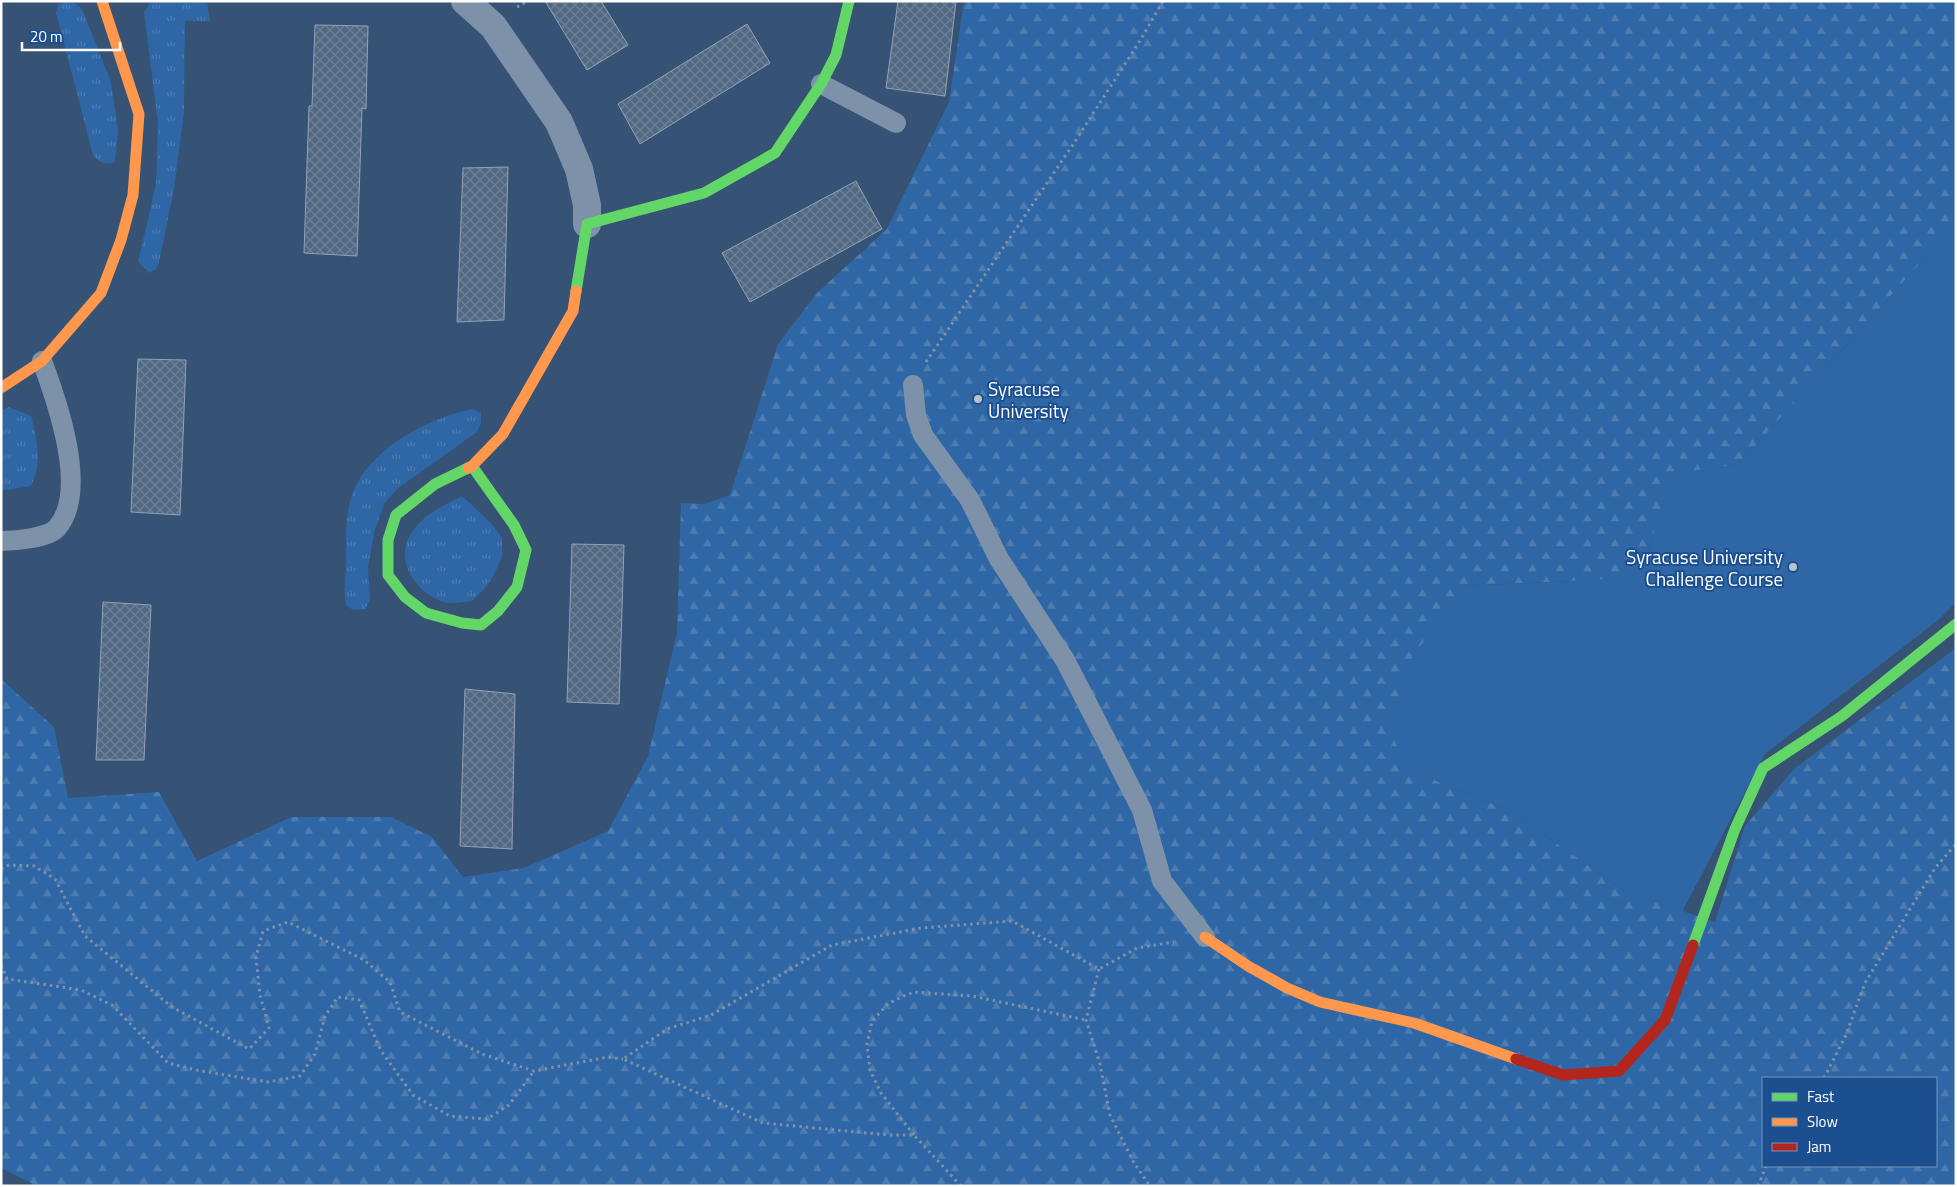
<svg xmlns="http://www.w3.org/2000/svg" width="1957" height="1187" viewBox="0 0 1957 1187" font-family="'Titillium Web',sans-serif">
<defs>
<pattern id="grass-tufts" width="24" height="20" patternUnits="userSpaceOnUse" patternTransform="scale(1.25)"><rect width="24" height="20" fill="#2f66a5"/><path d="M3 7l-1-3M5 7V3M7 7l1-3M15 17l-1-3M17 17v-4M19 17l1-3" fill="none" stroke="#4e7db2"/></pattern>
<pattern id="forest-firs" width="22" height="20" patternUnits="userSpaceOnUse" patternTransform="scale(1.25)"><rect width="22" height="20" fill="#2f66a5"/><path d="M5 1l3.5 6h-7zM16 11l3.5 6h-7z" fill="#4e7db2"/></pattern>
<pattern id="building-cross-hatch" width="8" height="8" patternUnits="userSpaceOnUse" patternTransform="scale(1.25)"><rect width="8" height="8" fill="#526984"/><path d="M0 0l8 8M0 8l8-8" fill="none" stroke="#6c8096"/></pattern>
</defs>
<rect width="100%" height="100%" fill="#365274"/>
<path fill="url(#grass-tufts)" d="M64 1 73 2 82 9 111 82 118 129 115 162C104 165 100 163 93 155L56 13 58 5Z
M151 1H203L207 4 210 21H185L184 112 174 189 159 263 156 269 150 273 138 262 156 184 158 123 144 12Z
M9 407 31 416C38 441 42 463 31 486L1 491V411Z
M473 409 481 413V422L477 432 397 489 384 504 375 530 368 566 370 600 365 609 353 610 346 605C343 590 346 575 346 559 346 540 345 518 351 498 366 450 427 418 473 409Z
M462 496 491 523 502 538V557L494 575 485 588 472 601C462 602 450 605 441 601 417 592 397 564 408 539 418 517 442 506 462 496Z"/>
<path fill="url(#forest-firs)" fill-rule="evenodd" d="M964 1H1956V231L1945 236 1738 465 1672 474 1647 555 1614 579 1463 586 1427 777 1511 811 1626 892 1715 922 1745 826 1794 769 1956 648V1186H37L1 1168V679L54 727 68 798 159 792 197 861 291 817H391L432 837 463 877 524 868 608 831 648 756 677 632 681 503 704 504 730 495 778 344 818 292 887 229 949 102ZM1763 1078H1936V1166H1763Z"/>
<path fill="#2f66a5" d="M1956 231V602L1937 621 1765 754 1682 912 1626 892 1511 811 1427 777 1403 760 1389 728 1410 661 1463 586 1614 579 1647 555 1672 473 1738 465 1945 236Z"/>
<path fill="url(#building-cross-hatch)" stroke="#92a2b6" d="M545 1H601L628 45 587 70Z
M898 1H956L945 96 886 88Z
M747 24 770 63 640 144 618 104Z
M315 25 368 26 366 109 362 108 357 256 304 253 309 106H312Z
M508 167 504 320 457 322 463 168Z
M856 181 882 229 750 302 722 253Z
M138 359 186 360 180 515 131 512Z
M572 544 624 545 619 704 567 702Z
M103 602 151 605 144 760H96Z
M465 689 515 694 512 849 460 846Z"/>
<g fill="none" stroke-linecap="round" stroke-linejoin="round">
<path stroke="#7d92a8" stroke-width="3" stroke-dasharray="2.5 4" stroke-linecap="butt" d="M517 7 528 1
M926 362 1076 140 1141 39 1163 1
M1 869 9 865 34 866 55 879 85 936 172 1007 249 1049 269 1028 260 995 256 957 263 931 288 922 364 960 390 982 400 1012 482 1054 534 1071 608 1057 623 1059
M1 965 7 979 81 990 112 1005 168 1063 196 1070 268 1082 300 1076 315 1054 325 1016 338 997 359 1000 381 1051 413 1095 450 1116 487 1119 509 1105 534 1071
M1099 969 1086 1020 1100 1064 1110 1115 1134 1163 1150 1186
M1824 1078 1846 1035 1865 983 1935 868 1956 844
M914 1135 881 1093 870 1070 867 1044 872 1021 889 1003 913 992 972 996 1086 1020
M961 1186 914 1135H888L763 1123 623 1059 667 1029 711 1015 832 945 921 928 1012 921 1099 969 1137 948 1174 942
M1758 1186 1766 1166"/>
<path stroke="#7d92a8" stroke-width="20" d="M821 84 896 123
M913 385 916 415 923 435 970 500 999 559 1065 660 1142 810 1162 881 1205 937
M1 541C15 541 48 538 57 528 89 491 57 401 42 361"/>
<path stroke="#7d92a8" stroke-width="28" d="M465 1 493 26 559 122 579 169 587 205V224"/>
<path stroke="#63d668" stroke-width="11" d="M576 291 587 224 704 193 775 153 821 84 836 55 849 1
M468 468 435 484 396 515 388 540V575L405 597 426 613 462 623 481 625 498 611 517 587 526 550 514 525 472 466
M1693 945 1735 829 1763 768 1842 716 1956 624"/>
<path stroke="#ff974d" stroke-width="11" d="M1 388 42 361 101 293 121 240 133 195 139 114 102 1
M468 468 472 466 503 434 573 311 576 291
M1205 937 1248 966 1287 988 1320 1002 1414 1023 1516 1059"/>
<path stroke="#b3261e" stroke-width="11" d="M1516 1059 1563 1075 1619 1071 1665 1020 1693 945"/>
</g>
<g fill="#b9c2ce" stroke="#1b4f8f" stroke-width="2">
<circle cx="978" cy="399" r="5"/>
<circle cx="1793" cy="567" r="5"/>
</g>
<g text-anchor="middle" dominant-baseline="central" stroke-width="4" stroke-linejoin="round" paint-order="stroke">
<g font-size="19" fill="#fff" stroke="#1b4f8f" text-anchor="start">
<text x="988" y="388">Syracuse<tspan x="988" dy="22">University</tspan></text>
<text x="1783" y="556" text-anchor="end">Syracuse University<tspan x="1783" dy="22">Challenge Course</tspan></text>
</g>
</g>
<rect width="1957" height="1187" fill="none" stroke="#ffffff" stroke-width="5"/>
<rect x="1762" y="1077" width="175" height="90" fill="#1b4f8f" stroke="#7695bc"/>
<rect x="1772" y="1093" width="25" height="8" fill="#63d668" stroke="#7695bc"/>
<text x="1807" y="1102" font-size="15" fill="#ffffff">Fast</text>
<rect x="1772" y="1118" width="25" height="8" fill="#ff974d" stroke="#7695bc"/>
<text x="1807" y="1127" font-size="15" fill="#ffffff">Slow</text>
<rect x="1772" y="1143" width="25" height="8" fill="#b3261e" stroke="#7695bc"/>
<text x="1807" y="1152" font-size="15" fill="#ffffff">Jam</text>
<path d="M22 42v8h98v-8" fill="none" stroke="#ffffff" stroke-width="2.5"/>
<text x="30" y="42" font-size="15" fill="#ffffff" stroke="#1b4f8f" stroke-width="4" paint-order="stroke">20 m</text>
</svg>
